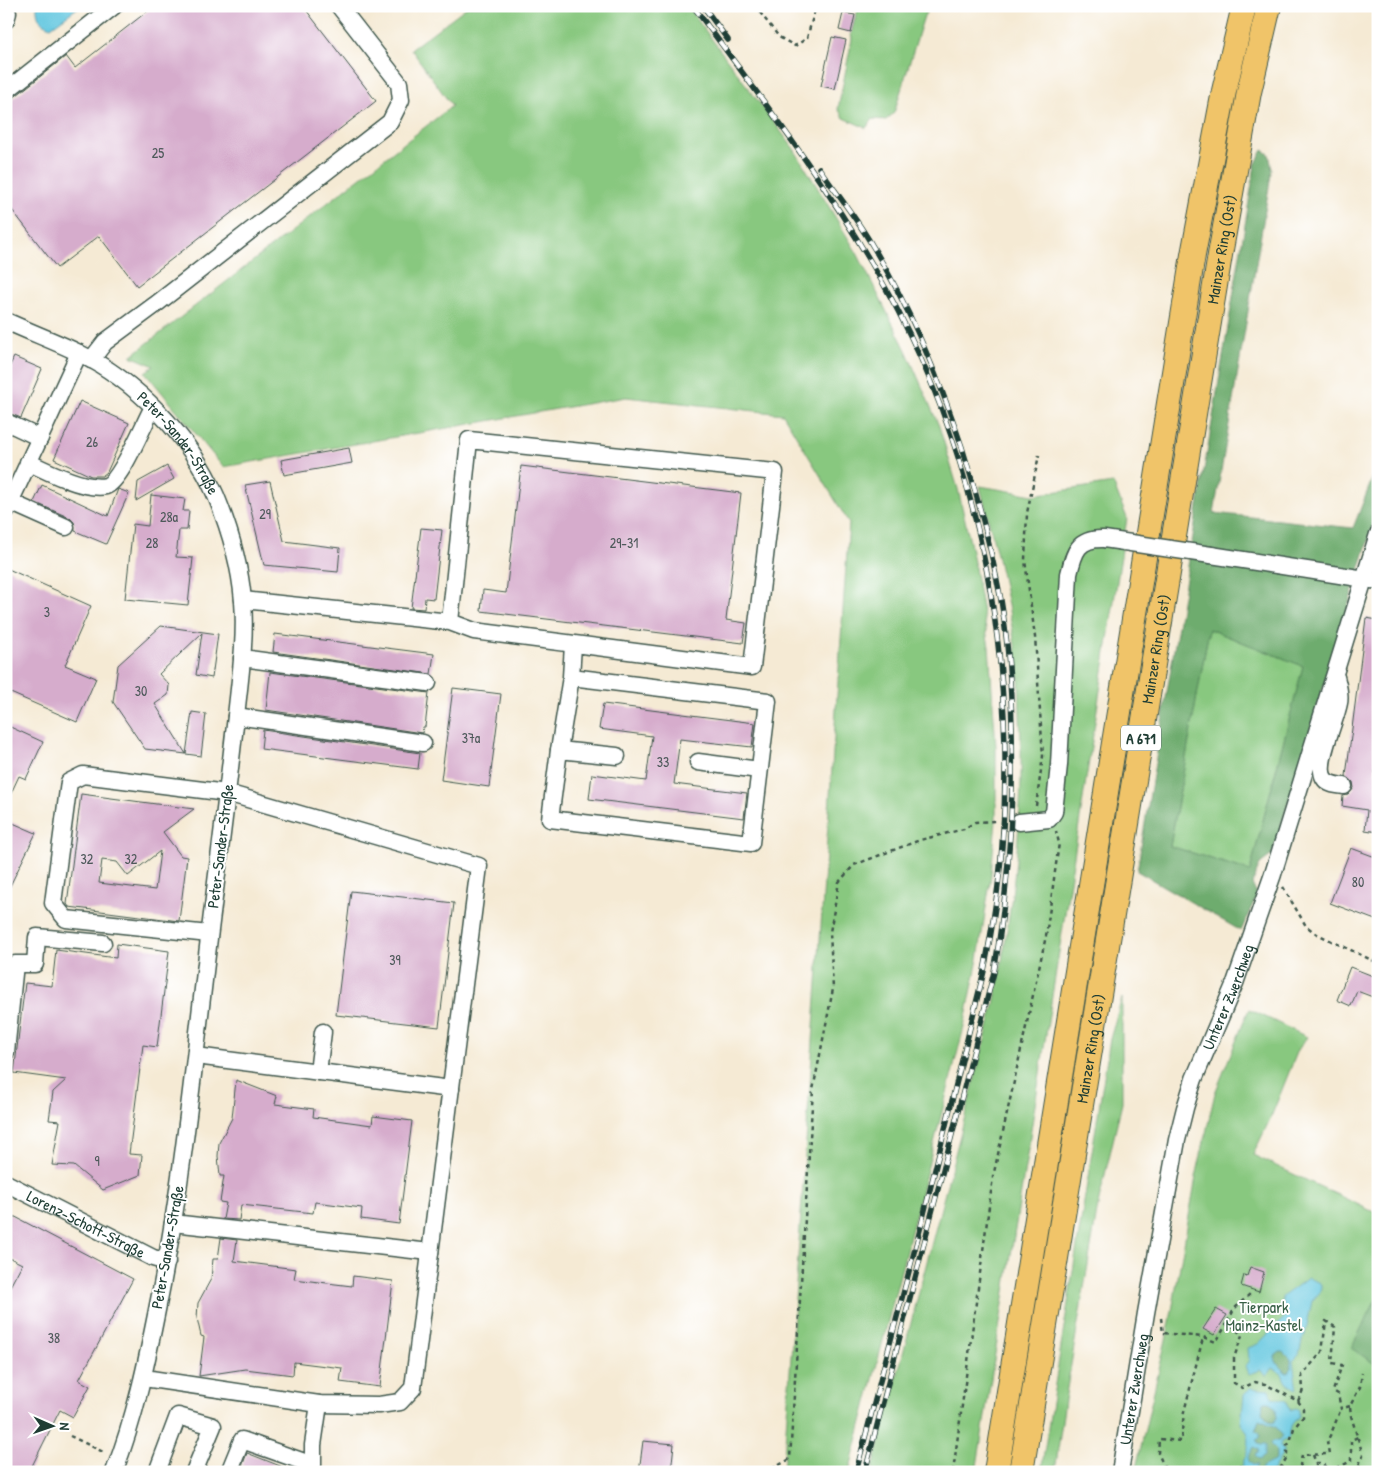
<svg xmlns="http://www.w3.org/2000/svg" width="1384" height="1478" viewBox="0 0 1384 1478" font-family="'Patrick Hand',sans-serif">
<rect width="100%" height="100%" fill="#fff"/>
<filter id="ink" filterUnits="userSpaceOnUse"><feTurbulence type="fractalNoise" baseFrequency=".02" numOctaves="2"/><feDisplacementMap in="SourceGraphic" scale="10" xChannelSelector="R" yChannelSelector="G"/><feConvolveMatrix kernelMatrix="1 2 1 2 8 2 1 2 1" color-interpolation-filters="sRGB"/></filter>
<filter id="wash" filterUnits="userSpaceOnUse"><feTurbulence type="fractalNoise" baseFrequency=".0096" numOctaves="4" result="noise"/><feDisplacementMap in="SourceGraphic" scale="20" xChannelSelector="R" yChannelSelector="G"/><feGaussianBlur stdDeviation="1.12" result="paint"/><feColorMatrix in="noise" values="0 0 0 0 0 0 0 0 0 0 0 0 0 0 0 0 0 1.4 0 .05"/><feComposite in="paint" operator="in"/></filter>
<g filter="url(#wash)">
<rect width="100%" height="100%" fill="#f5ead4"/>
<path fill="#88c87f" stroke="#54825a" d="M468 6H687L794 149 857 253 906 350 939 426 958 489 972 551 989 647 996 747V821L991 875 978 959 964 1027 849 1472H783L849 523 783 414 626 397 223 467 145 372 154 366 131 356 452 106 411 49Z
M859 6H931L924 16 894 113 886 120 873 119 866 128 844 118 838 109 852 39 851 33Z
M1113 483 1127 518 1032 1124 976 1472H872L994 1005C1013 906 1025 815 1020 714 1019 699 1020 683 1018 668 1011 607 995 546 980 486L1033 495Z
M1209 629 1303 666 1250 871 1170 846Z
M1122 998V1103L1099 1200 1065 1400 1055 1472H1041L1110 1039Z
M1249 1009 1307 1037 1298 1050 1271 1117 1253 1155 1378 1214V1297L1352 1348 1378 1366V1472H1135L1169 1327 1196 1177 1215 1093Z"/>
<path fill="#6eac6e" stroke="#467451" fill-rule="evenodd" d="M1263 150 1269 154 1272 169 1214 513 1353 528 1378 464V508L1272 855 1260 864 1252 884 1257 895 1241 931 1137 871 1255 165ZM1209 629 1303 666 1250 871 1170 846Z
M1377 1298 1378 1299V1366L1351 1348Z
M1280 1352H1284L1291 1359V1368L1287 1373C1281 1369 1275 1363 1275 1356Z
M1263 1402H1270L1276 1409 1277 1418 1273 1423 1262 1413Z
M1259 1420 1276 1427 1282 1435 1279 1441H1272L1276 1450V1460L1263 1467 1261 1472H1255L1256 1464 1253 1465 1248 1462V1457L1254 1447 1259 1449 1258 1460 1265 1456C1258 1440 1253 1438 1259 1420Z"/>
<path fill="#61c6df" stroke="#40828a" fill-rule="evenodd" d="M37 6H80L51 27C41 25 36 16 37 6Z
M1308 1278 1320 1283 1322 1290 1312 1301 1305 1335 1302 1341 1299 1355 1293 1361 1297 1390 1285 1381 1282 1374 1273 1368 1267 1376 1260 1370 1249 1374 1246 1366 1249 1360 1248 1348 1258 1344 1285 1317 1282 1297ZM1280 1352H1284L1291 1359V1368L1287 1373C1281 1369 1275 1363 1275 1356Z
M1251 1388 1269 1390 1273 1397 1286 1400 1290 1410 1296 1408 1299 1410V1416L1292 1424 1288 1439 1281 1442 1280 1447 1283 1448V1453L1272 1472H1261L1262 1467 1276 1460V1450L1270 1444 1272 1441H1279L1282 1435 1276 1427 1259 1420 1255 1430 1260 1433V1438L1256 1440 1260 1445H1265V1456L1259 1460 1255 1456 1259 1452V1449L1254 1447 1248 1457 1249 1462 1253 1465 1257 1464 1255 1472H1246L1242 1465C1248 1451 1254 1436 1241 1424L1244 1395ZM1263 1402H1270L1276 1409 1277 1418 1273 1423 1267 1420 1262 1413Z"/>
<g id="blocks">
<path fill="#d6accc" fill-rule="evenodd" d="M154 6H303L376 101 137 286 99 236 57 268 6 202V101L12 99 66 56 75 68Z
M843 13 855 15 851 33 839 30Z
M832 37 846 40 835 89 821 86Z
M14 357 42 369 21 418 6 412V374Z
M80 401 129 423 107 472 102 476H91L54 459Z
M349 448 352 463 284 475 281 460Z
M167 466 174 479 136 501 138 482Z
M521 466 741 493 726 620 746 623 743 643 481 611 483 590 506 593Z
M270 481 284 541 340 548 338 572 264 565 245 485Z
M42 485 108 516 118 489 129 493 106 544 75 531 74 522 70 518 34 502Z
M151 495 185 499 183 511H189L187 530H179L176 557 193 558 188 605 125 599 133 524 148 526Z
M421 528 442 530 434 599 425 598 424 609 411 608Z
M6 568 91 606 65 665 96 678 77 722 6 691Z
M1366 618 1378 620V750L1375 773H1378V832L1365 830 1367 810 1342 806 1343 796 1348 795 1354 788 1353 782 1346 776Z
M161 626 218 634 212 678 196 675 202 633 159 674 169 685 168 695 155 704 186 754 145 749 113 702 118 665Z
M275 634 434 654 431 674 273 652Z
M270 672 429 693 425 727H423L422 733 266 710Z
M453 688 501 694 489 787 441 780Z
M603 704 755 723 752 747 680 739 674 784 747 793 744 818 589 799 592 774 646 781 652 736 599 729Z
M192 712 206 714 201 756 186 754Z
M6 725 43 742 26 779 19 776 6 804Z
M263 730 420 753 418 769 261 749Z
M81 794 194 809 163 832 181 856 187 857 179 921 69 907 67 904ZM160 851 155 890 99 883 102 860 117 862 128 876Z
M6 820 36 833 6 894Z
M1351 848 1378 858V921L1330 903Z
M351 891 454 903 439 1027 336 1015Z
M117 944 169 951 157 1047 143 1045 129 1154 142 1155 140 1175 103 1190 74 1166 52 1165 60 1121 49 1120 53 1092 66 1080 14 1073 25 983 52 986 56 950 116 958Z
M1350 967 1378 978V999L1357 991 1351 1006 1337 1000Z
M236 1080 277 1096 275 1104 314 1109 313 1117 372 1125 373 1116 412 1121 399 1224 361 1219 362 1208 315 1202 313 1213 241 1205 239 1220 223 1219 226 1203 220 1202 224 1176H220L218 1156 219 1143 232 1118Z
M6 1212 133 1279 79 1380 90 1386 73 1417 60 1410 29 1472H6V1294L22 1264 6 1256Z
M221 1238 237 1240 234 1261 296 1269 294 1279 352 1286 353 1276 393 1281 380 1387 340 1382 342 1368 294 1362 293 1375 245 1369 199 1376 204 1337 201 1336 197 1318 198 1303 211 1279 213 1259H218Z
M1250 1267 1264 1272 1259 1292 1241 1286 1244 1275 1247 1276Z
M1216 1309 1227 1315 1214 1335 1203 1329Z
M643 1441 674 1444 671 1472H639Z
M247 1453 293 1471V1472H240Z"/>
</g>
</g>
<g filter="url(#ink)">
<use href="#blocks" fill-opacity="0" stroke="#3f574c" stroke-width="1"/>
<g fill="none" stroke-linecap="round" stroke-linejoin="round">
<g stroke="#3f574c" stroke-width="19">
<g id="minor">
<path d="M6 9 8 13 6 20"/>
<path d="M6 91 114 6"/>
<path id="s1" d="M6 321C30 332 54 341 77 352 135 380 190 436 216 496 230 530 240 565 243 601 246 639 240 678 236 716 229 779 221 843 213 906 196 1039 185 1173 158 1305 147 1361 135 1418 114 1472"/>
<path d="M91 360 105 342 155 305 390 122 401 100 399 83 339 6"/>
<path d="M6 422 40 438"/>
<path d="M28 462C46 471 86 491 106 486 121 481 144 423 153 407"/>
<path d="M10 502 66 527"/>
<path d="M6 511 79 353"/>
<path d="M1211 555 1378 581"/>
<path d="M243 600 450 622 469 440 775 472 752 667 474 631 450 622"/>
<path d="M242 658 428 683"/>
<path d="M571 677 559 750 550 819 751 843 768 701 571 677 573 645"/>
<path d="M1336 677C1338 685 1341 695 1339 703 1336 721 1315 763 1324 778 1328 785 1337 785 1344 786"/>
<path d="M236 716 423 743"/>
<path d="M559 750 617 756"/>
<path d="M698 762 759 770"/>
<path d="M1019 822 1049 819 1054 812 1059 765 1069 574C1074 552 1078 538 1104 539"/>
<path d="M6 1052 15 964H35L37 937 103 943"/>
<path d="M196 1056 451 1089"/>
<path d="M318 1072 323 1032"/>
<path id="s2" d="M6 1183 153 1258 167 1262"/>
<path d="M173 1223 430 1252"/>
<path d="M144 1378 319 1404 379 1405 400 1402 413 1388 479 866 227 793 83 775 69 782 53 903 66 919 209 934"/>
<path d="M157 1472 178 1416 213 1426 194 1472"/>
<path d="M229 1472 242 1440 313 1465V1445L319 1404"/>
<path id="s3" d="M1120 1472 1146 1313 1177 1140 1185 1108 1194 1079 1235 983 1273 874 1378 534"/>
</g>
</g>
<g stroke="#3f574c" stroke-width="26">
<g id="highway">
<path d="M996 1472 1193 255 1224 91 1244 6"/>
<path id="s4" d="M1021 1472 1220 255 1249 92 1269 6"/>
</g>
</g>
<path stroke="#3f574c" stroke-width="2.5" stroke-dasharray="4 4" stroke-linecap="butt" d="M755 6 779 37 795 46 807 38 816 6
M1036 806 1043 756 1035 637 1025 560 1027 513 1039 455
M1283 887 1306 926 1317 934 1378 963
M1161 1318 1163 1333 1203 1337 1216 1342 1228 1322 1242 1335 1234 1358V1383L1243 1388 1255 1382 1265 1384 1298 1401 1303 1408V1417L1294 1428 1290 1442 1287 1446V1457L1278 1472
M1228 1322 1234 1309 1252 1292
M1298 1401 1303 1390 1302 1375 1322 1352 1326 1321 1335 1327 1332 1363 1342 1365 1333 1391 1338 1394 1341 1409 1350 1406
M70 1436 105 1453
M1313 1455 1316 1463V1472
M1316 1463H1322L1327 1469 1333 1470 1351 1461V1440L1358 1437
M1240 1465 1242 1472
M772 1469 790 1459 813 1090 833 989 830 932 839 882 854 865 920 840 964 829 975 822 996 821
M953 1472 993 1177 1046 936 1059 843 1056 831
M1171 1472 1166 1471 1158 1453 1159 1439 1181 1441 1184 1412 1203 1338
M1307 1472 1300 1465 1302 1455 1329 1454 1327 1441C1333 1431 1336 1420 1341 1409
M1356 1472 1363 1455 1351 1416 1350 1406 1360 1387 1362 1373"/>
<use href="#minor" stroke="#fff" stroke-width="16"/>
<use href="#highway" stroke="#f0c469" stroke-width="24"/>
<g stroke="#1f3d34" stroke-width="5.5">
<path id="rail" d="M693 6C766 104 841 202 898 311 982 474 1016 664 1002 846 999 888 992 930 984 971L921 1226 856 1472
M703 6 728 40
M819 168C837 194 857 219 872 245 910 308 939 378 962 447 978 498 991 548 1001 600 1008 642 1011 684 1012 727 1014 810 1008 891 994 972L865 1472"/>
</g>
<use href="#rail" stroke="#fff" stroke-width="4" stroke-dasharray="11" stroke-linecap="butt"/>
<g stroke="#3f574c" stroke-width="19" stroke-linecap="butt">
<path id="minor-bridge" d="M1104 539 1211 555"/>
</g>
<use href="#minor-bridge" stroke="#fff" stroke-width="16"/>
</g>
</g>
<g text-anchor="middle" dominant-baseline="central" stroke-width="4" stroke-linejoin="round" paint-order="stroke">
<g font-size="14" fill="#4d595a">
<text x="158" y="152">25</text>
<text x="92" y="441">26</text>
<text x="265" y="513">29</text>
<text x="169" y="516">28a</text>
<text x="152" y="542">28</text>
<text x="624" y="542">29-31</text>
<text x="47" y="611">3</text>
<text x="141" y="690">30</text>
<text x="471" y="737">37a</text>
<text x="663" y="761">33</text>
<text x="87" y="858">32</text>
<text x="131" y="858">32</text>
<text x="1358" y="881">80</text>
<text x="395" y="959">39</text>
<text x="97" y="1160">9</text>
<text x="54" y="1337">38</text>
</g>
<rect fill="#fff" stroke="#627771" stroke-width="1" x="1121" y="725.5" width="40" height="25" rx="4"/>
<g font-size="15" font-weight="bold" fill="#1f3d34">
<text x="1141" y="738">A 671</text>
</g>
<g font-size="16" fill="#1f3d34" stroke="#fff">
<text stroke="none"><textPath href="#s4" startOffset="1239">Mainzer Ring (Ost)</textPath></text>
<text stroke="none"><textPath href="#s1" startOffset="216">Peter-Sander-Straße</textPath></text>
<text stroke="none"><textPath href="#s4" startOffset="834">Mainzer Ring (Ost)</textPath></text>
<text transform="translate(220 846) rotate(-83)">Peter-Sander-Straße</text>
<text stroke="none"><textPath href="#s3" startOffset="489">Unterer Zwerchweg</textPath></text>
<text stroke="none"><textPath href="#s4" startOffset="429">Mainzer Ring (Ost)</textPath></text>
<text stroke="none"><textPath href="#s2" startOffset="90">Lorenz-Schott-Straße</textPath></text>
<text transform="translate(167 1247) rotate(-80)">Peter-Sander-Straße</text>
<text stroke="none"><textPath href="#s3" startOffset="84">Unterer Zwerchweg</textPath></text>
</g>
<g font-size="16" fill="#396047" stroke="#fff">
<text x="1264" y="1307">Tierpark<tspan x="1264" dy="18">Mainz-Kastel</tspan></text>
</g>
</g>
<rect width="1384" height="1478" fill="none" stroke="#fff" stroke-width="25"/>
<g transform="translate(52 1426) rotate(92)" stroke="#ffffff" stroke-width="4" paint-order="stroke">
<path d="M0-4L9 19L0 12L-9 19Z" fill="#1f3d34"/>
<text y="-8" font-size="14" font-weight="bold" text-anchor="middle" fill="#1f3d34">N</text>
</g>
</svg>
